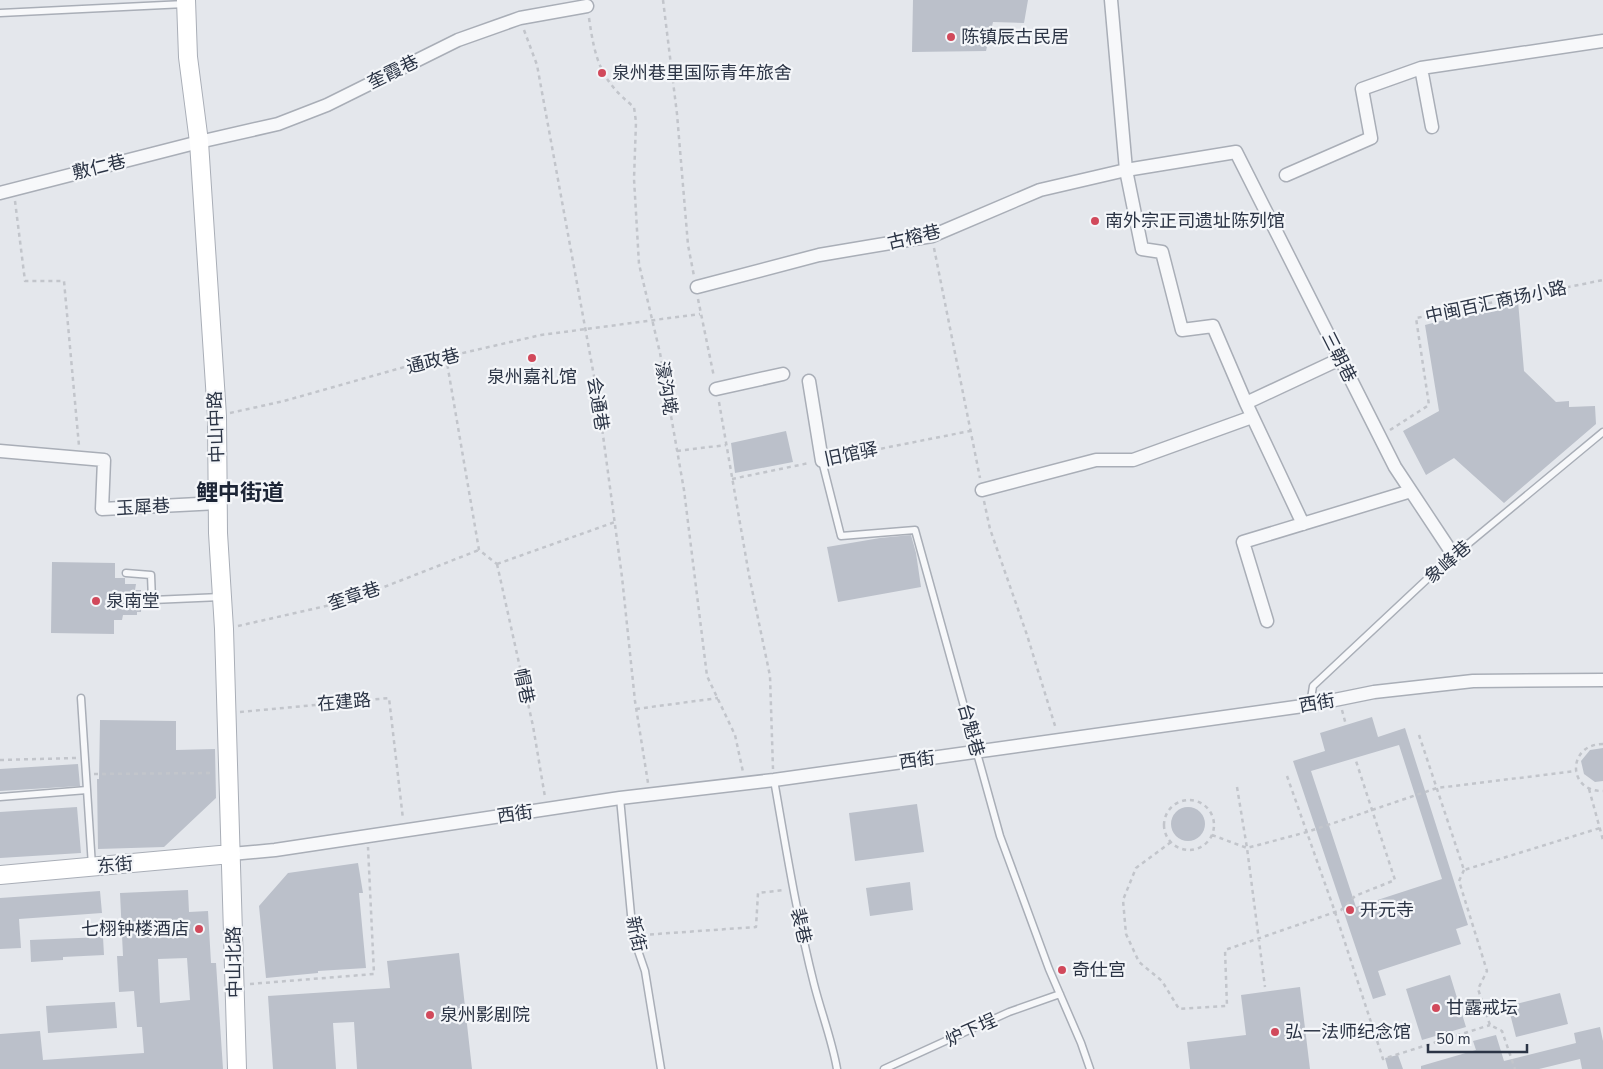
<svg xmlns="http://www.w3.org/2000/svg" width="1603" height="1069" viewBox="0 0 1603 1069" font-family="'Nunito Sans','Noto Sans SC',sans-serif">
<rect width="100%" height="100%" fill="#e4e7ec"/>
<path fill="#bbc0ca" fill-rule="evenodd" d="M913 0H1028L1024 23 993 22 986 51 912 52Z
M1518 301 1524 371 1556 402 1569 401V407L1595 406 1596 424 1504 503 1454 458 1426 475 1403 431 1439 411 1425 325Z
M786 431 793 462 735 473 731 443Z
M911 535 916 553 921 587 838 602 827 547 880 538Z
M52 562 115 563V578H125V584H136L135 590H141V612H137V615H123L122 620H114V634L51 633Z
M1372 717 1378 737 1405 728 1468 925 1456 929 1461 944 1378 971 1386 995 1373 999 1293 761 1325 751 1320 733ZM1399 745 1442 879 1356 907 1311 771Z
M100 720 176 721V750L215 749 216 798 164 847 98 849 97 779H99Z
M1603 748V781L1595 782 1584 774 1581 761 1590 750Z
M78 764 80 786 0 791V769Z
M917 804 924 852 855 861 849 813Z
M77 807 81 853 0 858V812Z
M1171 824a17 17 0 1 1 34 0a17 17 0 1 1-34 0Z
M358 863 363 893H359L366 968 318 971V973L266 978 259 906 288 873Z
M910 882 913 910 870 916 866 888Z
M188 890 189 912 208 911 211 963H216L223 1069H0V1034L40 1031 43 1060 144 1053 142 1027H137L134 991 119 992 117 956H123L120 893ZM187 958 190 1000 160 1003 158 959Z
M100 891 102 913 19 919 21 948 0 949V898Z
M103 937 104 955 63 957V960L31 962 30 940Z
M459 953 472 1069H357L354 1022 333 1023 336 1069H273L268 996 390 988 387 961Z
M1450 975 1466 1027 1422 1040 1406 989Z
M1300 987 1310 1069H1190L1187 1042 1246 1035 1241 995Z
M1560 993 1568 1024 1516 1037 1508 1006Z
M115 1002 117 1028 48 1033 46 1006Z
M1600 1027 1603 1041V1069H1582L1580 1059 1539 1069H1421V1066L1476 1050 1473 1041 1496 1035 1504 1061 1576 1043 1574 1033Z
M1398 1055 1403 1069H1388L1385 1058Z"/>
<g fill="none" stroke-linecap="round" stroke-linejoin="round">
<g stroke="#a9aeb7" stroke-width="9">
<path id="lane" d="M0 13 185 4
M822 461 841 536 915 530 1000 836 1049 969 1081 1043 1090 1069
M126 573 151 575 152 600 221 597
M81 698 92 866
M1310 705 1313 686 1439 568 1603 432
M774 780C786 848 797 917 814 984 821 1012 832 1040 837 1069
M0 797 87 790
M620 798 633 936 645 971 661 1069
M884 1069 1009 1012 1060 994"/>
</g>
<g stroke="#a9aeb7" stroke-width="15">
<path id="street" d="M1111 0 1126 170 1142 249 1162 252 1182 330 1213 326 1246 403
M1421 68 1432 127
M1286 175 1371 138 1362 89 1421 68 1603 41
M0 193 199 142 278 124 327 105 458 40 520 18 587 6
M697 287 819 255 932 236 1040 190 1126 170 1236 152 1395 467 1454 556
M809 381 822 461
M716 389 783 374
M0 451 104 460 102 509 218 503
M982 490 1096 460H1133L1252 417
M1303 524 1246 403 1340 359
M1267 621 1243 542 1411 491
M231 854 275 850 620 798 774 780 1310 705 1374 692 1473 681 1603 680"/>
</g>
<g stroke="#a9aeb7" stroke-width="20">
<path id="secondary" d="M186 0 188 57 199 142 217 416 218 533 224 629 237 1069
M0 875 231 854"/>
</g>
<path stroke="#c2c5cb" stroke-width="2.5" stroke-dasharray="4 4" stroke-linecap="butt" d="M663 0 677 114 688 245 694 276
M589 18C595 59 600 80 634 107L636 122 634 179 639 264 660 353 684 490 707 676 735 735 743 772
M524 30 537 65 598 398 622 577 635 701 648 783
M15 201 25 281H64L79 446
M934 248 980 478
M698 299 714 377
M446 357 479 550 497 564
M719 402 749 575 770 676 773 769
M230 413 284 401 415 364 541 335 700 314
M1390 430 1429 405 1416 318 1603 280
M677 451 726 445
M834 458 970 431
M732 479 809 463
M984 501 990 529 1027 635 1056 729
M497 564 533 726 545 797
M497 564 615 522
M238 626 348 601 479 550
M636 709 718 698
M1342 710 1346 725
M240 712 389 698 403 819
M1419 735 1464 870 1600 828
M1603 744C1567 744 1567 792 1603 791
M0 760 76 758
M94 774 213 773
M1287 776 1335 912 1383 1059 1490 1025
M1237 787 1247 848 1265 987
M1589 789 1603 840
M1164 825a25 25 0 1 1 50 0a25 25 0 1 1-50 0Z
M1212 835 1247 848 1307 832 1437 788 1576 771
M1171 842 1136 868 1123 900 1126 934 1139 962 1162 981 1179 1009 1227 1006 1225 950 1341 910 1355 896 1395 880 1355 758
M1464 870 1459 881 1487 971 1478 989 1490 1025 1502 1031 1515 1069
M642 935 756 927 758 893 784 890
M250 984 374 974 368 847"/>
<use href="#lane" stroke="#f7f8fa" stroke-width="6"/>
<use href="#street" stroke="#f7f8fa" stroke-width="12"/>
<use href="#secondary" stroke="#fff" stroke-width="18"/>
</g>
<g fill="#d1495b" stroke="#f4f6f9" stroke-width="2">
<circle cx="951" cy="37" r="5"/>
<circle cx="602" cy="73" r="5"/>
<circle cx="1095" cy="221" r="5"/>
<circle cx="532" cy="358" r="5"/>
<circle cx="96" cy="601" r="5"/>
<circle cx="1350" cy="910" r="5"/>
<circle cx="199" cy="929" r="5"/>
<circle cx="1062" cy="970" r="5"/>
<circle cx="1436" cy="1008" r="5"/>
<circle cx="430" cy="1015" r="5"/>
<circle cx="1275" cy="1032" r="5"/>
</g>
<g text-anchor="middle" dominant-baseline="central" stroke-width="4.5" stroke-linejoin="round" paint-order="stroke">
<g font-size="18" fill="#2b3445" stroke="#f4f6f9" text-anchor="start">
<text x="961" y="37">陈镇辰古民居</text>
<text x="612" y="73">泉州巷里国际青年旅舍</text>
<text x="1105" y="221">南外宗正司遗址陈列馆</text>
<text x="532" y="377" text-anchor="middle">泉州嘉礼馆</text>
<text x="106" y="601">泉南堂</text>
<text x="1360" y="910">开元寺</text>
<text x="189" y="929" text-anchor="end">七栩钟楼酒店</text>
<text x="1072" y="970">奇仕宫</text>
<text x="1446" y="1008">甘露戒坛</text>
<text x="440" y="1015">泉州影剧院</text>
<text x="1285" y="1032">弘一法师纪念馆</text>
</g>
<g font-size="18" fill="#2b3445" stroke="#f4f6f9">
<text transform="translate(393 72) rotate(-26)">奎霞巷</text>
<text transform="translate(99 167) rotate(-14)">敷仁巷</text>
<text transform="translate(914 237) rotate(-13)">古榕巷</text>
<text transform="translate(1496 302) rotate(-12)">中闽百汇商场小路</text>
<text transform="translate(1339 357) rotate(63)">三朝巷</text>
<text transform="translate(433 361) rotate(-14)">通政巷</text>
<text transform="translate(666 388) rotate(80)">濠沟墘</text>
<text transform="translate(598 404) rotate(81)">会通巷</text>
<text transform="translate(216 427) rotate(-92)">中山中路</text>
<text transform="translate(851 454) rotate(-12)">旧馆驿</text>
<text transform="translate(143 507) rotate(-3)">玉犀巷</text>
<text transform="translate(1448 562) rotate(-41)">象峰巷</text>
<text transform="translate(354 596) rotate(-18)">奎章巷</text>
<text transform="translate(524 686) rotate(78)">帽巷</text>
<text transform="translate(344 702) rotate(-5)">在建路</text>
<text transform="translate(1317 703) rotate(-10)">西街</text>
<text transform="translate(971 730) rotate(75)">台魁巷</text>
<text transform="translate(917 760) rotate(-8)">西街</text>
<text transform="translate(515 814) rotate(-8)">西街</text>
<text transform="translate(115 865) rotate(-5)">东街</text>
<text transform="translate(801 926) rotate(77)">裴巷</text>
<text transform="translate(636 934) rotate(78)">新街</text>
<text transform="translate(234 962) rotate(-91)">中山北路</text>
<text transform="translate(971 1030) rotate(-24)">炉下埕</text>
</g>
<g font-size="22" font-weight="bold" fill="#1d2536" stroke="#f4f6f9">
<text x="240" y="493">鲤中街道</text>
</g>
</g>
<path d="M1428 1044v8h99v-8" fill="none" stroke="#2b3445" stroke-width="2.5"/>
<text x="1436" y="1044" font-size="15" fill="#2b3445" stroke="#f4f6f9" stroke-width="4" paint-order="stroke">50 m</text>
</svg>
